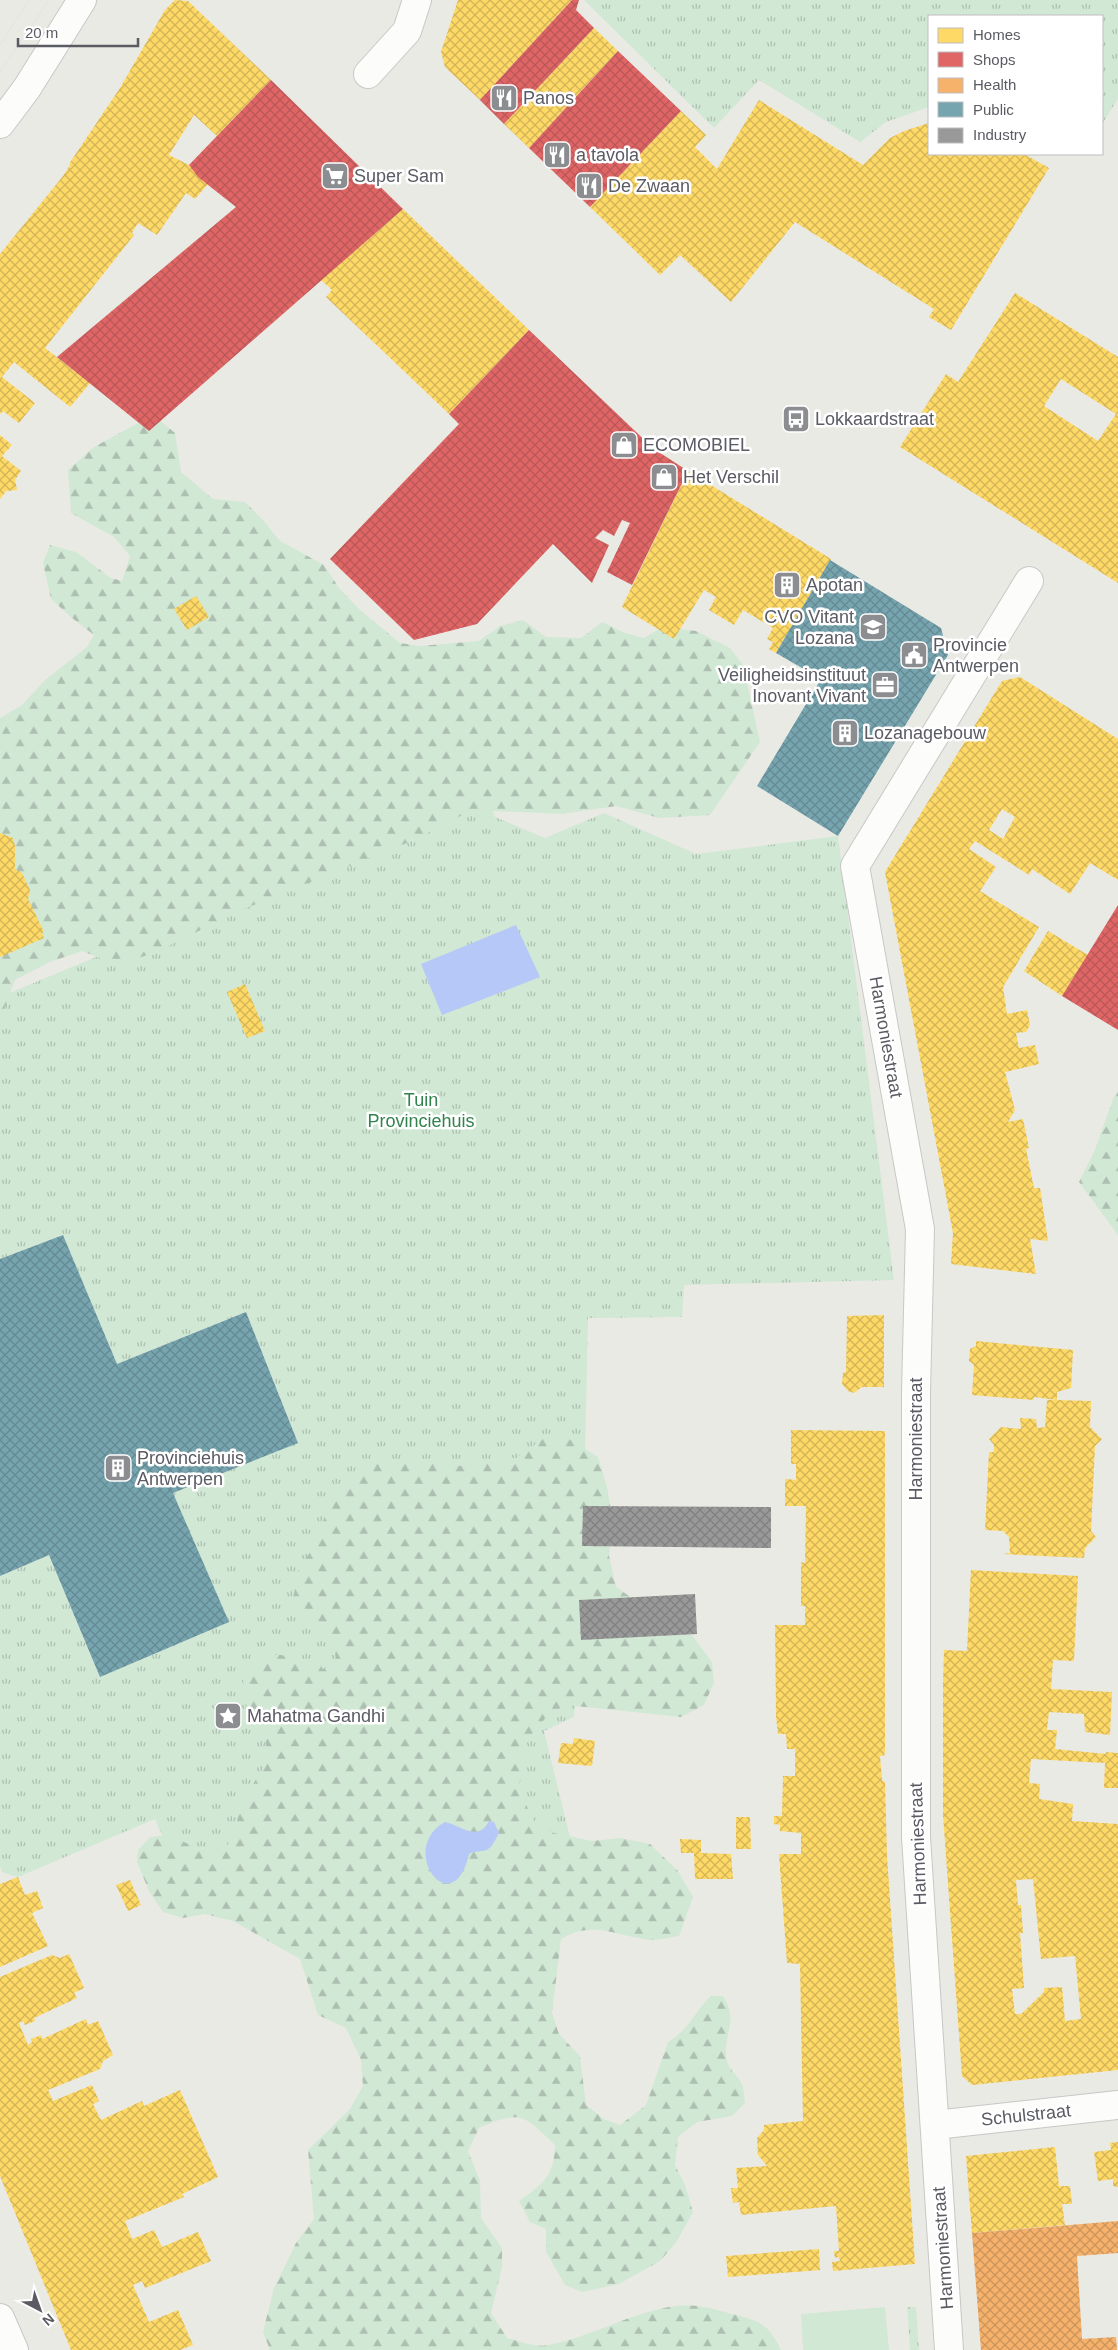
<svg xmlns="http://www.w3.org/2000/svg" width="1118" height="2350" viewBox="0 0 1118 2350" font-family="Helvetica,sans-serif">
<defs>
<pattern id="grass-tufts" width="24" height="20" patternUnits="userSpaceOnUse" patternTransform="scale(1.25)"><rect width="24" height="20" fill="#d1e8d5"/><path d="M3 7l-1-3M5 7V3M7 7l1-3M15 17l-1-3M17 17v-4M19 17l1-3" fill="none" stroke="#adbfb0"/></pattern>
<pattern id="forest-firs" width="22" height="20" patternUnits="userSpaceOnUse" patternTransform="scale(1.25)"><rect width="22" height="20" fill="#d1e8d5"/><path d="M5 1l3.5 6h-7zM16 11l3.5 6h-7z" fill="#adbfb0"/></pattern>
<pattern id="homes-cross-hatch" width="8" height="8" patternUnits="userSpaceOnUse" patternTransform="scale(1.25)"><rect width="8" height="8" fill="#ffd966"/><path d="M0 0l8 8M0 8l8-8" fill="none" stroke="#d1b358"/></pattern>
<pattern id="shops-cross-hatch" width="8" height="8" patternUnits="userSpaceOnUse" patternTransform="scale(1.25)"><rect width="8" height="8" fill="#e06666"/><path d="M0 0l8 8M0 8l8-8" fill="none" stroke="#b95758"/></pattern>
<pattern id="health-cross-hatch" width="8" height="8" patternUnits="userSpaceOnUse" patternTransform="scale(1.25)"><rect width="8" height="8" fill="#f6b26b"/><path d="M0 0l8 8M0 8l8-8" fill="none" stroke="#ca945c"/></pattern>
<pattern id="public-cross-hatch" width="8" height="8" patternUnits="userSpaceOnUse" patternTransform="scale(1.25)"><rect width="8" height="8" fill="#76a5af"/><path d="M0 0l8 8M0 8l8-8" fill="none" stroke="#648992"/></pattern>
<pattern id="industry-cross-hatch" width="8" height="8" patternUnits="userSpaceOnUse" patternTransform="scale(1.25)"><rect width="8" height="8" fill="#999"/><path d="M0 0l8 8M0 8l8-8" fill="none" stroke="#808080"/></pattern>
</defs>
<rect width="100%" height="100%" fill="#eaeae4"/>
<path fill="url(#grass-tufts)" d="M584 0H1118V99L1102 124V16H929V107L886 122 860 142 759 80 714 128Z
M486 794 495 817 545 838 604 813 696 854 838 836 894 1280 684 1285 682 1317 588 1318 581 1640 574 1717 544 1731 580 1878 183 1887 155 1819 18 1877 2 1872 0 1866V1576L49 1555 100 1677 228 1622 173 1493 298 1442 246 1312 117 1364 63 1235 0 1259V997Z
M907 2307H916L919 2350H910Z"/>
<path fill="url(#forest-firs)" d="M153 415 175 433 181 472 213 499 245 502 263 520 280 541 324 565 339 588 359 609 400 643 420 646 479 641 500 626 523 620 546 637 581 638 602 622 625 633 644 638 663 627 696 631 730 648 743 665 760 742 710 815 659 818 616 806 562 814 472 810 414 840 239 911 156 952 118 965 82 951 50 962 15 980 3 1012 0 1013V718L22 705 45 680 87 647 94 635 72 618 51 599 43 563 50 545 76 552 111 578 122 581 130 556 114 537 71 513 68 470 94 447Z
M1118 1091V1235L1079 1182 1095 1150 1113 1099Z
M547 1436 566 1437 598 1457 607 1487 613 1523 609 1556 616 1587 642 1605 679 1618 712 1662 714 1683 704 1705 681 1717 566 1705 548 1715 523 1745 519 1790 534 1821 554 1833 592 1841 620 1838 650 1844 678 1871 693 1897 679 1936C670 1937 660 1940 652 1940 617 1937 594 1919 561 1939L552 2013 559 2034 580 2056 586 2105 604 2119 620 2125 646 2105 668 2042C691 2028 693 2013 711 1996H723C739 2022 724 2030 726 2057 727 2068 737 2074 742 2084 744 2089 744 2097 745 2103L732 2116 697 2122 678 2137 675 2165 685 2185 693 2212 677 2241 660 2261 619 2284 582 2292 565 2285 546 2252V2229L530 2222 519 2201C543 2184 554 2176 555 2145 523 2114 521 2110 479 2128L468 2151 480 2181 481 2218 502 2248V2267L491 2313 507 2338C519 2341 536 2348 548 2345 592 2337 631 2312 676 2306 694 2303 715 2309 732 2314 760 2321 768 2323 781 2350H270L263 2332 274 2288 296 2243 314 2219 308 2150 350 2109 363 2086 361 2060 346 2028 318 2015 300 1959 233 1921 205 1914 183 1918 163 1912 149 1891 137 1862 138 1850 150 1837 170 1835 206 1853 226 1848 237 1829 238 1808 267 1762 265 1732 247 1710 243 1680 262 1653 297 1657 328 1671 336 1658 333 1641 306 1618 295 1603 294 1577 316 1543 334 1493 376 1460 463 1466 516 1458Z"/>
<path fill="#d1e8d5" d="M885 2307 889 2350H803L801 2314Z"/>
<path fill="#b6c8f7" d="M516 925 540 977 442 1015 421 964Z
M489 1821 494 1822 499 1833C495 1840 491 1851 482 1851 476 1852 474 1851 469 1854 453 1925 396 1849 445 1822 460 1825 478 1843 489 1821Z"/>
<path fill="url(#homes-cross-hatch)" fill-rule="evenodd" d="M175 0 188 1 271 80 217 136 194 115 169 155 189 165 208 184 195 199 186 193 157 235 138 223 132 233 134 235 45 348 90 383 70 407 14 362 2 377 35 403 19 423 3 411 0 414V254L63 176 70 165 69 164 120 88 165 10Z
M458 0H572L480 100 445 67 441 52Z
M594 28 618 51 529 148 504 124Z
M759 100 863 165 890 138 904 131 929 123V154H1024L1049 168 951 330 929 317 934 309 795 222 731 302 680 255 660 275 590 207 681 111 706 135 695 147 717 169Z
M403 209 529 330 449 414 326 297 332 290 321 280Z
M1015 293 1118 357V583L900 447 946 374 958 382ZM1061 379 1116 414 1098 441 1044 406Z
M0 435 12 445 2 456 21 471 15 480 17 490 6 491 0 499Z
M688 471 831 559 776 653 769 649 773 642 767 639 773 628 743 610 734 625 709 610 716 597 704 590 674 639 622 607Z
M196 596 209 617 187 630 174 609Z
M1020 677 1118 739V880L1090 863 1070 894 1032 869 1029 875 975 841 969 849 996 867 980 891 1039 927 1003 987 1007 1014 1027 1010 1030 1025 1026 1032 1016 1033 1019 1048 1035 1045 1039 1064 1005 1072 1015 1110 1008 1122 1023 1119 1029 1148 1026 1149 1034 1188H1040L1048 1241 1030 1239 1036 1274 951 1264 953 1233 885 872 1002 681ZM1002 809 1015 817 1003 839 989 830Z
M0 833 13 838 15 846V869L22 873 30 890 28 899 44 932 42 933 44 938 0 957Z
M1048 931 1088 955 1062 996 1024 971Z
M245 984 265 1031 247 1038 227 992Z
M884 1315V1387H862L854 1393 848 1391 842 1384 843 1373 846 1372 847 1316Z
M976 1341 1073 1350 1071 1388 1057 1392V1400L1091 1401 1090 1427 1102 1439 1095 1446 1091 1531 1096 1537 1085 1548 1084 1558 1003 1554 1010 1553 1009 1537 1003 1531 985 1530 989 1452H994V1445L989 1439 1001 1427 1021 1429 1020 1418 1036 1419 1037 1428 1045 1427 1047 1400H1056L1034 1397 1033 1400 972 1395 974 1365 969 1361 970 1349 976 1346Z
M791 1430 885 1431V1752L884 1756H880L882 1780 885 1782 887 1856 915 2264 833 2271 832 2262 840 2261 839 2257 835 2258 834 2251H839L836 2206 741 2215 739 2202 733 2203 731 2188H738L736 2168 767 2166 758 2155 757 2138 764 2130V2125L803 2121 800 1964 787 1963 779 1854H801V1833L780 1831V1825L774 1824V1816H782L783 1776H795V1749H787L786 1734H778L776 1717 775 1625H805V1606H801V1562L805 1563 806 1506H785V1479L796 1480V1464H791Z
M971 1570 1078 1576 1074 1661 1053 1660 1051 1689 1112 1692 1110 1735 1085 1732 1084 1714 1049 1712 1047 1730H1057L1055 1749 1106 1754V1752L1118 1753V1788H1104L1105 1763 1031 1759 1029 1783 1040 1784 1039 1799 1073 1804 1072 1821 1118 1824V2070L972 2085 962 2076 943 1815V1684L944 1650 967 1651ZM1033 1879 1041 1959 1075 1956 1081 2019 1065 2021 1062 1987 1044 1988V1992L1021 2014H1015L1012 1989 1024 1988 1020 1933H1023L1021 1905H1018L1016 1880Z
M574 1738 595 1741 592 1766 558 1763 561 1743 573 1744Z
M736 1817H750L751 1849H736Z
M680 1839 701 1840V1853L731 1854 733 1879H695L694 1853H681Z
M18 1877 25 1895 37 1891 43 1908 32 1913 48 1946 0 1967V1884Z
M130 1880 141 1905 128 1911 116 1885Z
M69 1954 84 1988 74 1993 77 1998 34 2018 35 2021 25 2025 23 2021 19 2023 23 2033 28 2045 32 2042 31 2039 41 2035 42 2039 86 2019 88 2025 98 2021 113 2055 103 2061 100 2069 48 2090 53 2101 92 2085 99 2101 93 2104 101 2120 142 2101 144 2106 180 2090 218 2177 182 2194 184 2197 125 2221 132 2239 154 2230 162 2247 198 2232 211 2261 145 2288 142 2281 133 2285 149 2322 178 2310 193 2345 180 2350H71L0 2176V1977L52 1955 60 1958Z
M1118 2142V2187L1113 2186V2179L1098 2181 1094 2152 1111 2150 1110 2143Z
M1055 2147 1059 2186H1070L1072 2204H1062L1065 2225 972 2233 966 2156Z
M819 2249 820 2270 728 2277 726 2256Z"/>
<path fill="url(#shops-cross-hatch)" d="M572 0H579L576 10 594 28 504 124 480 100Z
M618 51 681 111 590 207 529 148Z
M271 80 403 209 149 431 57 357 236 207 198 177 189 165Z
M529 330 654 449 688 471 632 585 607 572 630 523 622 520 614 536 603 530 595 538 609 545 592 583 553 544 477 624 414 640 330 559 459 424 449 414Z
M1118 905V1030L1062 996Z"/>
<path fill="url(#health-cross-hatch)" d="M1118 2221V2253L1077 2256 1082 2339 1116 2337 1117 2350H981L972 2233Z"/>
<path fill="url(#public-cross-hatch)" d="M830 560 941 628 948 655 838 836 757 786 821 679 776 653Z
M63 1235 117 1364 246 1312 298 1443 173 1493 229 1622 100 1677 49 1555 0 1576V1259Z"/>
<path fill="url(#industry-cross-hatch)" d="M583 1506 771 1507V1548L582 1546Z
M695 1594 697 1634 581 1640 579 1600Z"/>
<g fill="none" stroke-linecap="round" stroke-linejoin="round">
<g stroke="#c7c7c7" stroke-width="30">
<path id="street" d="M368 74 407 31 417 0
M935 2125 1118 2105
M949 2350 916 1837V1393L920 1229 855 866 1029 581"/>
</g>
<g stroke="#c7c7c7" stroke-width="30">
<path id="secondary" d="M0 124 27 88 82 0
M0 2318 14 2350"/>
</g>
<use href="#street" stroke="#fcfcfb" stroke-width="28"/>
<use href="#secondary" stroke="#fcfcfb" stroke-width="28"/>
<path stroke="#e3e3e3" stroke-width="1" d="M0 45 29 0
M0 72 49 0"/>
</g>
<defs>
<g id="restaurant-square" transform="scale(1.4375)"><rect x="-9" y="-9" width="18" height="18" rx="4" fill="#8c8d90" stroke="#fff"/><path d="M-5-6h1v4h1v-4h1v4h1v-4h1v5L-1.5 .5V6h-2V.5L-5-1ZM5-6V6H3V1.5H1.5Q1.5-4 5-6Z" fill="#fff"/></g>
<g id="supermarket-square" transform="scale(1.4375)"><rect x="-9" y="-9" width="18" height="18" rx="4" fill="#8c8d90" stroke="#fff"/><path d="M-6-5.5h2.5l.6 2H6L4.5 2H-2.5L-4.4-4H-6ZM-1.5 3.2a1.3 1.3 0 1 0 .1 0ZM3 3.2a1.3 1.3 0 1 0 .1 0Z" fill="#fff"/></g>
<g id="bus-square" transform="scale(1.4375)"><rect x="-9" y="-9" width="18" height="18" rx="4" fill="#8c8d90" stroke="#fff"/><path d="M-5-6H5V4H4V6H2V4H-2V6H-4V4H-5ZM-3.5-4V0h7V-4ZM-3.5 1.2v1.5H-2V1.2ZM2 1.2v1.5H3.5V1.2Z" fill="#fff"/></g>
<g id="shop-square" transform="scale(1.4375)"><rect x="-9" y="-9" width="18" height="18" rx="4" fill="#8c8d90" stroke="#fff"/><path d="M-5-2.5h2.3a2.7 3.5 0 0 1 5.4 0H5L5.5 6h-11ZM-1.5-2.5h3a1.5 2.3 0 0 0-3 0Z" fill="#fff"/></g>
<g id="building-square" transform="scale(1.4375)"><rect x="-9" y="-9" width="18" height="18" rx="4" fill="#8c8d90" stroke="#fff"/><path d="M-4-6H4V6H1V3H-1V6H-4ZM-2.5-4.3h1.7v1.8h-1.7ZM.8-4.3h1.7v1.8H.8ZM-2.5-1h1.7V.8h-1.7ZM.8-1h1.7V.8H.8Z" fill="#fff"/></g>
<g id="school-square" transform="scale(1.4375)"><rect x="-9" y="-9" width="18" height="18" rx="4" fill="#8c8d90" stroke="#fff"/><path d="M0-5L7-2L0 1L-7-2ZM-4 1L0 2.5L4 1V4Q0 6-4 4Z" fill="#fff"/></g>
<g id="civic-square" transform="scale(1.4375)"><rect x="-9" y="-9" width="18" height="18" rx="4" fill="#8c8d90" stroke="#fff"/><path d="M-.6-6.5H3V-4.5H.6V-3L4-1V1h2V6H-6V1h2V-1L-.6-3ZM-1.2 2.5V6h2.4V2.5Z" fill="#fff"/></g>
<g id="office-square" transform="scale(1.4375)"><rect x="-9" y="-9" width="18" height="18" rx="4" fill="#8c8d90" stroke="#fff"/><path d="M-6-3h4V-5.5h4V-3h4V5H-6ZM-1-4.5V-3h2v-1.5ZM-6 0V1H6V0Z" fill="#fff"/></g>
<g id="sight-square" transform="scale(1.4375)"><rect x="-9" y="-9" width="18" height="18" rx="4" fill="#8c8d90" stroke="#fff"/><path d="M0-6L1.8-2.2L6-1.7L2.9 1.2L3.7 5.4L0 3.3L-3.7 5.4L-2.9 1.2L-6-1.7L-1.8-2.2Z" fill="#fff"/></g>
</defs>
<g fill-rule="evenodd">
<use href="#restaurant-square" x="504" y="98"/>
<use href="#restaurant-square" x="557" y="155"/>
<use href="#supermarket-square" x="335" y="176"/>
<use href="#restaurant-square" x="589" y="186"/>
<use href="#bus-square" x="796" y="419"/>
<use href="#shop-square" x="624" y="445"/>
<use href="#shop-square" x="664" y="477"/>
<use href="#building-square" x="787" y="585"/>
<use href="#school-square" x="873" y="627"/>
<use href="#civic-square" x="914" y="655"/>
<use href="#office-square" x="885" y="685"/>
<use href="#building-square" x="845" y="733"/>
<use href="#building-square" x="118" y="1468"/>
<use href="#sight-square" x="228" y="1716"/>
</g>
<g text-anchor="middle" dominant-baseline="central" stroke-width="5" stroke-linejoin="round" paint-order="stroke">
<g font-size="18" fill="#5a5b63" stroke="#fff" text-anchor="start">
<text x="523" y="98">Panos</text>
<text x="576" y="155">a tavola</text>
<text x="354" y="176">Super Sam</text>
<text x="608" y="186">De Zwaan</text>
<text x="815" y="419">Lokkaardstraat</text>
<text x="643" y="445">ECOMOBIEL</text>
<text x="683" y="477">Het Verschil</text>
<text x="806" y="585">Apotan</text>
<text x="854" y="617" text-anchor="end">CVO Vitant<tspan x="854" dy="21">Lozana</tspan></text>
<text x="933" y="645">Provincie<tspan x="933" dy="21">Antwerpen</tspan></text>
<text x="866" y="675" text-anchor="end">Veiligheidsinstituut<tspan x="866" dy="21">Inovant Vivant</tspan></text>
<text x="864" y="733">Lozanagebouw</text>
<text x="137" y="1458">Provinciehuis<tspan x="137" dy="21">Antwerpen</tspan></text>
<text x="247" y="1716">Mahatma Gandhi</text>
</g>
<g font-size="18" fill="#5a5b63" stroke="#fff">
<text transform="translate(886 1037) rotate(80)">Harmoniestraat</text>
<text transform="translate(916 1439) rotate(-90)">Harmoniestraat</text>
<text transform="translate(918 1844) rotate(-92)">Harmoniestraat</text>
<text transform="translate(1026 2115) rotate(-6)">Schulstraat</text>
<text transform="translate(943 2248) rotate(-94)">Harmoniestraat</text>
</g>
<g font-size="18" fill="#32824e" stroke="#fff">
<text x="421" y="1100">Tuin<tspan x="421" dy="21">Provinciehuis</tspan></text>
</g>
</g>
<rect x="928" y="15" width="175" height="140" fill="#ffffff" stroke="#bdbdc1"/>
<rect x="938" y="28" width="25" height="15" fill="#ffd966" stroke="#bdbdc1"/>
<text x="973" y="40" font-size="15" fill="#5a5b63">Homes</text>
<rect x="938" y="52" width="25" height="15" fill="#e06666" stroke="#bdbdc1"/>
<text x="973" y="65" font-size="15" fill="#5a5b63">Shops</text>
<rect x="938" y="78" width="25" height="15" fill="#f6b26b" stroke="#bdbdc1"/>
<text x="973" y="90" font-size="15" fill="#5a5b63">Health</text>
<rect x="938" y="102" width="25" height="15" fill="#76a5af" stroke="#bdbdc1"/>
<text x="973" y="115" font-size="15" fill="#5a5b63">Public</text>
<rect x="938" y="128" width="25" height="15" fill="#999999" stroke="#bdbdc1"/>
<text x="973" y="140" font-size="15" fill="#5a5b63">Industry</text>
<g transform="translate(40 2310) rotate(139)" stroke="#ffffff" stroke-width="4" paint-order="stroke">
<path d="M0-4L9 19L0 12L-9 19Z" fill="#5a5b63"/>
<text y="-8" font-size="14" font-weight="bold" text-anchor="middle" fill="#5a5b63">N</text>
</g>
<path d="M18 38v8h120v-8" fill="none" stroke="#5a5b63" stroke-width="2.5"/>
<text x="25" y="38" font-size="15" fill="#5a5b63" stroke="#ffffff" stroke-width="4" paint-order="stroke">20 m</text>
</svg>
